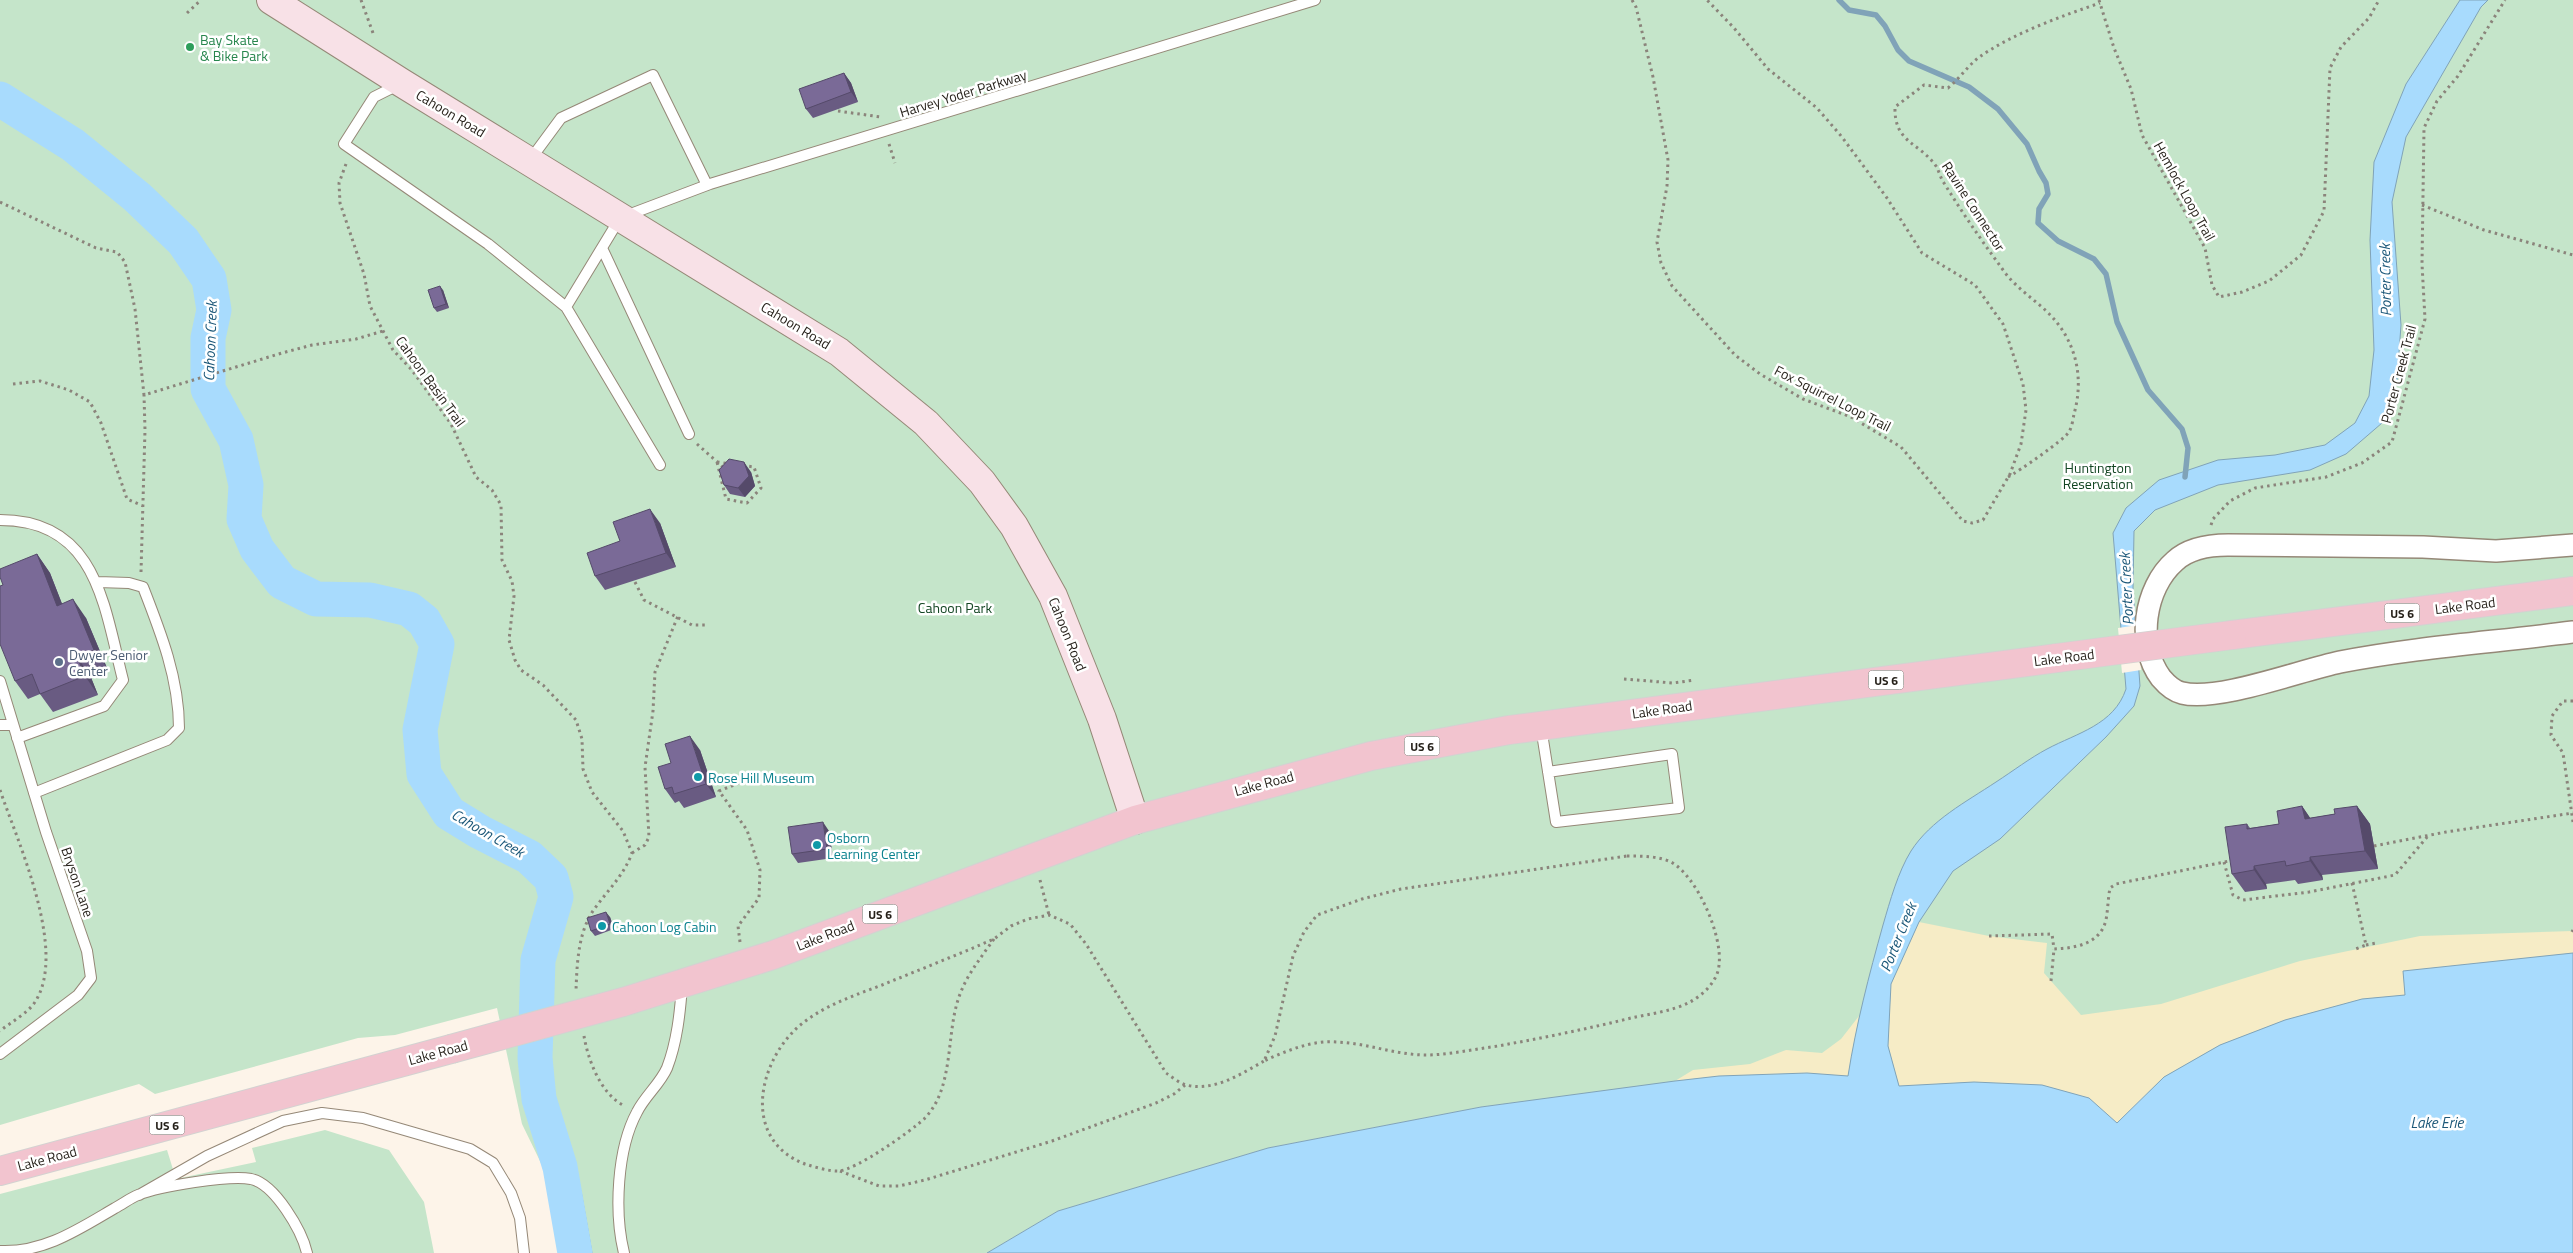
<svg xmlns="http://www.w3.org/2000/svg" width="2573" height="1253" viewBox="0 0 2573 1253" font-family="'Titillium Web',sans-serif">
<rect width="100%" height="100%" fill="#fdf4e9"/>
<path fill="#c5e5ca" d="M0 0H2573V1110L1719 1076 1481 1107 1268 1148 1058 1211 987 1253H565L557 1196 522 1124 497 1008 395 1035 358 1038 155 1094 139 1084 0 1125Z
M325 1130 389 1150 424 1202 434 1253H0V1194L167 1150 176 1179 256 1162 252 1148Z"/>
<path fill="#f6ecc6" d="M1919 922 1989 936 2047 943 2044 973 2081 1015 2161 1004 2300 961 2420 936 2573 931V953L2403 972 2406 995 2362 999 2285 1020 2220 1045 2164 1077 2117 1123 2089 1098 1974 1082 1899 1086 1888 1046 1891 984Z
M1859 1016 1848 1076C1790 1074 1733 1074 1675 1081L1693 1070 1750 1064 1786 1050 1822 1053 1841 1039Z"/>
<path fill="#a8dbfd" stroke="#80a3b8" d="M2460 0H2488L2481 7 2406 137 2392 202 2401 325 2397 380 2382 423 2346 454 2310 470 2218 485 2155 510 2134 531 2133 589 2140 686 2134 706 2106 737 2000 839 1953 871 1919 922 1891 984 1888 1046 1899 1086 1974 1082 2042 1085 2089 1098 2117 1123 2164 1077 2220 1045 2285 1020 2362 999 2405 995 2403 971 2573 953V1253H987L1058 1211 1268 1148 1481 1107 1675 1081 1719 1076 1807 1073 1848 1076C1856 1025 1869 975 1883 925 1890 901 1898 872 1911 851 1931 820 1966 802 1996 782 2013 771 2030 758 2047 749 2077 733 2114 725 2126 689L2113 533 2126 508 2159 480 2218 460 2275 455 2325 445 2355 423 2369 396 2374 350 2370 240 2374 162 2406 84Z
M554 1143 581 1191 592 1253H564L557 1196 540 1154Z"/>
<path fill="#fdf4e9" d="M2138 625 2141 670 2122 673 2118 628Z"/>
<g fill="none" stroke-linecap="round" stroke-linejoin="round">
<path stroke="#80a3b8" stroke-width="5.5" d="M1839 0 1849 10 1876 15 1885 26 1898 50 1909 61 1969 87 1998 109 2027 144 2039 171 2046 183 2048 194 2039 209 2038 223 2058 241 2094 259 2106 274 2117 322 2148 390 2182 429 2188 448 2185 477"/>
<path stroke="#a8dbfd" stroke-width="35" d="M0 99 73 145 137 197 183 241 209 279 214 310 208 338V389L236 440 246 485 244 519 257 549 282 582 316 599 370 600 409 609 424 621 437 644 420 730 424 774 449 813 480 832 529 857 551 878 556 897 538 960 535 1058 539 1099 560 1167 575 1253"/>
<g stroke="#958877" stroke-width="12">
<path id="lane" d="M400 84 374 97 344 144 488 244 566 307 620 218 710 184 1315 0
M530 160 561 118 653 75 707 185
M602 248 689 434
M566 307 660 465
M0 520C97 520 104 606 123 680L104 706 17 738
M0 681 46 832 87 951 91 978 78 995 0 1054
M0 725H13
M1541 727 1556 822 1679 808 1672 754 1548 772
M34 793 167 740 179 728C179 679 161 633 143 587L129 583 98 582
M139 1195 207 1156 283 1121 322 1113 363 1118 470 1149 493 1163 511 1193 520 1218 524 1253
M0 1251C44 1253 79 1229 115 1208 123 1204 130 1198 138 1195 160 1186 229 1175 251 1179 275 1184 302 1231 307 1253
M624 1253C614 1212 617 1149 637 1112 645 1096 660 1084 667 1068 677 1042 680 1013 682 986"/>
</g>
<g stroke="#958877" stroke-width="24">
<path id="street" d="M2573 545 2496 551 2423 547 2228 545C2210 545 2189 548 2175 561 2144 588 2136 645 2161 678 2167 685 2173 691 2182 693 2218 702 2301 670 2340 662 2417 647 2496 642 2573 632"/>
</g>
<g stroke="#958877" stroke-width="30">
<path id="secondary" d="M271 0 402 83 839 352 926 423 982 482 1014 526 1053 596 1102 719 1135 820"/>
</g>
<g stroke="#d3d2d1" stroke-width="30">
<path id="primary" d="M2232 635 2573 591
M623 1002 773 955 1135 820 1371 756 1509 730 2057 658
M0 1171 451 1049"/>
</g>
<path stroke="#8b847b" stroke-width="3" stroke-dasharray="2.5 4" stroke-linecap="butt" d="M361 0 373 33
M1632 0 1636 7 1653 77 1668 160 1667 186 1657 242 1661 263 1672 286 1735 355 1760 374 1803 399 1851 417 1901 447 1963 521 1972 523 1983 520 2010 474 2021 444 2026 410 2023 384 2003 324 1975 285 1922 253 1887 198 1842 137 1817 108 1768 69 1734 28 1707 0
M2099 0 2114 48 2131 89 2142 135 2205 248 2212 285 2219 297 2242 292 2269 281 2301 255 2324 211 2330 68 2341 47 2369 18 2379 0
M187 13 201 0
M838 111 881 117
M889 144 895 163
M346 164 339 183 340 203 364 274 370 306 393 350 411 369 451 424 476 477 492 490 501 505 502 560 512 581 514 596 509 640 515 660 521 670 543 685 576 720 582 739 583 769 592 792 623 831 632 853C624 875 608 890 595 908 578 931 577 963 576 991
M0 202 96 248 117 252 125 262 135 309 144 395 282 353 312 345 356 339 383 331
M2422 205 2484 230 2573 255
M13 384 40 381 69 390 90 402 101 423 127 499 143 506
M697 444 724 468
M717 462 754 467 761 488 747 503 726 499Z
M2008 477C2018 472 2065 439 2069 432 2072 427 2073 419 2074 414 2083 382 2078 350 2058 324 2044 305 2021 293 2006 274 1984 244 1963 214 1944 183 1940 177 1939 171 1936 166 1919 142 1894 143 1895 107L1924 85 1948 88C1959 79 1967 67 1978 58 2011 34 2062 16 2100 3
M2211 525 2213 519 2230 501 2255 488 2326 477 2362 463 2392 442 2425 319 2422 264 2424 128 2437 101 2458 76 2505 0
M141 572 145 430 144 395
M635 582 644 600 692 625H707
M1624 679 1673 683 1695 680
M2573 701H2563L2552 716 2551 735 2563 753 2573 822
M0 790C18 843 68 951 35 1002 28 1013 11 1022 0 1031
M2374 846 2446 832 2573 813
M632 853 645 845 649 837 645 767 653 711 655 672 678 616
M1627 856C1642 856 1658 856 1671 862 1697 876 1723 936 1719 965 1718 981 1703 995 1690 1002 1673 1011 1650 1014 1631 1018 1587 1029 1542 1038 1498 1046 1475 1049 1453 1054 1430 1055 1398 1056 1368 1043 1336 1042 1312 1040 1286 1051 1264 1061L1275 1036 1293 956 1304 932 1317 915 1362 899 1401 889Z
M2224 862 2233 895 2243 900 2309 892 2395 875 2428 836
M1040 880 1049 915
M2352 883 2366 945 2353 950
M2572 932 2573 930
M1989 936 2052 934 2054 949
M994 939C980 959 965 977 958 1000 946 1037 954 1089 924 1119 911 1131 855 1171 838 1171 827 1171 815 1167 805 1164 742 1140 757 1064 798 1027 822 1006 853 996 882 985 919 970 957 955 994 939L1011 926 1028 919 1049 915 1070 924 1086 944 1166 1073C1172 1077 1179 1083 1186 1085 1214 1092 1241 1074 1264 1061
M740 942 738 926 759 898 760 870 747 830 719 791 754 777
M2366 945 2376 943V945
M2051 981 2054 949C2076 948 2100 944 2106 920 2108 909 2108 898 2110 888L2116 884 2234 860
M584 1036C588 1060 601 1095 625 1106
M840 1171 879 1186H899L925 1180 1052 1141 1156 1103 1174 1094 1185 1085"/>
<use href="#lane" stroke="#fff" stroke-width="10"/>
<use href="#street" stroke="#fff" stroke-width="21"/>
<use href="#secondary" stroke="#f8e1e7" stroke-width="28"/>
<use href="#primary" stroke="#f2c4cf" stroke-width="28"/>
<g stroke="#d3d2d1" stroke-width="30" stroke-linecap="butt">
<path id="primary-bridge" d="M2057 658 2232 635
M451 1049 623 1002"/>
</g>
<use href="#primary-bridge" stroke="#f2c4cf" stroke-width="28"/>
</g>
<path fill="#695b82" d="M844 73 851 83 858 102 813 118 806 109Z
M443 290 449 308 437 312 434 308Z
M751 472 755 486 745 497 730 494 724 485Z
M660 523 676 567 605 590 595 576 620 541Z
M37 554 50 573 62 604 86 618 107 668 90 675 98 695 53 712 40 694 28 699 15 681 3 585Z
M700 750 716 797 684 808 679 801 675 803 665 789 671 763Z
M2302 806 2310 818 2335 814 2357 806 2370 824 2378 869 2322 875 2323 880 2298 884 2295 880 2266 884 2267 889 2245 892 2232 874 2247 824 2250 828 2279 824Z
M829 831 833 858 798 863 792 854Z
M610 917 614 929 595 936 591 931Z"/>
<path fill="#554a6a" d="M844 73 851 83 858 102 851 92Z
M440 286 443 290 449 308 446 304Z
M744 462 751 472 755 486 745 497 738 488Z
M650 509 660 523 676 567 666 553Z
M37 554 50 573 70 624 57 606Z
M73 599 86 618 107 668 94 650Z
M77 657 90 675 98 695 85 676Z
M690 736 700 750 716 797 706 784Z
M2302 806 2315 825 2305 819Z
M2357 806 2370 824 2378 869 2365 851Z
M823 822 829 831 833 858 827 849Z
M2310 857 2322 875 2323 880 2310 861Z
M2254 866 2266 884 2267 889 2254 870Z
M606 912 610 917 614 929 610 924Z"/>
<path fill="#7a6a97" stroke="#554a6a" d="M844 73 851 92 806 109 799 89Z
M440 286 446 304 434 308 428 290Z
M729 459 744 462 749 476 738 488 724 485 719 470Z
M650 509 666 553 595 576 587 553 620 541 613 522Z
M37 554 57 606 73 599 94 650 77 657 85 676 40 694 32 674 15 681 0 644V586L3 585 0 577V569Z
M690 736 706 784 674 794 672 787 665 789 658 767 671 763 665 744Z
M2302 806 2305 819 2335 814 2334 809 2357 806 2365 851 2310 857V861L2286 866 2285 861 2254 866V870L2232 874 2225 827 2247 824V829L2279 824 2277 811Z
M823 822 827 849 792 854 788 827Z
M606 912 610 924 591 931 587 918Z"/>
<circle fill="#2e9e5b" stroke="#fff" stroke-width="2" cx="190" cy="47" r="5"/>
<circle fill="#5c6f8a" stroke="#fff" stroke-width="2" cx="59" cy="662" r="5"/>
<g fill="#0f9aa8" stroke="#fff" stroke-width="2">
<circle cx="698" cy="777" r="5"/>
<circle cx="817" cy="845" r="5"/>
<circle cx="602" cy="926" r="5"/>
</g>
<g text-anchor="middle" dominant-baseline="central" stroke-width="5" stroke-linejoin="round" paint-order="stroke">
<g fill="#fff" stroke="#66625d" stroke-width="1">
<rect x="2384.5" y="603.5" width="35" height="19" rx="4"/>
<rect x="1868.5" y="670.5" width="35" height="19" rx="4"/>
<rect x="1404.5" y="736.5" width="35" height="19" rx="4"/>
<rect x="862.5" y="904.5" width="35" height="19" rx="4"/>
<rect x="149.5" y="1115.5" width="35" height="19" rx="4"/>
</g>
<g font-size="12" font-weight="bold" fill="#241f18">
<text x="2402" y="613">US 6</text>
<text x="1886" y="680">US 6</text>
<text x="1422" y="746">US 6</text>
<text x="880" y="914">US 6</text>
<text x="167" y="1125">US 6</text>
</g>
<g font-size="14" fill="#27864d" stroke="#fff" text-anchor="start">
<text x="200" y="39">Bay Skate<tspan x="200" dy="16">&amp; Bike Park</tspan></text>
</g>
<g font-size="14" fill="#241f18" stroke="#fff">
<text transform="translate(963 93) rotate(-17)">Harvey Yoder Parkway</text>
<text transform="translate(451 113) rotate(31)">Cahoon Road</text>
<text transform="translate(2185 191) rotate(61)">Hemlock Loop Trail</text>
<text transform="translate(1974 206) rotate(57)">Ravine Connector</text>
<text transform="translate(796 325) rotate(31)">Cahoon Road</text>
<text transform="translate(2398 374) rotate(-75)">Porter Creek Trail</text>
<text transform="translate(431 381) rotate(54)">Cahoon Basin Trail</text>
<text transform="translate(1833 398) rotate(27)">Fox Squirrel Loop Trail</text>
<text transform="translate(2465 605) rotate(-7)">Lake Road</text>
<text transform="translate(1068 634) rotate(68)">Cahoon Road</text>
<text transform="translate(2064 657) rotate(-7)">Lake Road</text>
<text transform="translate(1662 709) rotate(-8)">Lake Road</text>
<text transform="translate(1264 783) rotate(-15)">Lake Road</text>
<text transform="translate(78 882) rotate(71)">Bryson Lane</text>
<text transform="translate(825 935) rotate(-21)">Lake Road</text>
<text transform="translate(438 1052) rotate(-15)">Lake Road</text>
<text transform="translate(47 1158) rotate(-15)">Lake Road</text>
</g>
<g font-size="14" fill="#124522" stroke="#fff">
<text x="2098" y="467">Huntington<tspan x="2098" dy="16">Reservation</tspan></text>
<text x="955" y="607">Cahoon Park</text>
</g>
<g font-size="14" fill="#4e5e75" stroke="#fff" text-anchor="start">
<text x="69" y="654">Dwyer Senior<tspan x="69" dy="16">Center</tspan></text>
</g>
<g font-size="14" fill="#0d838f" stroke="#fff" text-anchor="start">
<text x="708" y="777">Rose Hill Museum</text>
<text x="827" y="837">Osborn<tspan x="827" dy="16">Learning Center</tspan></text>
<text x="612" y="926">Cahoon Log Cabin</text>
</g>
<g font-size="15" font-style="italic" fill="#1c5879" stroke="#fff">
<text transform="translate(2385 280) rotate(-91)">Porter Creek</text>
<text transform="translate(210 341) rotate(-88)">Cahoon Creek</text>
<text transform="translate(2126 589) rotate(-93)">Porter Creek</text>
<text transform="translate(488 833) rotate(30)">Cahoon Creek</text>
<text transform="translate(1898 937) rotate(-68)">Porter Creek</text>
<text x="2437" y="1122">Lake Erie</text>
</g>
</g>
</svg>
